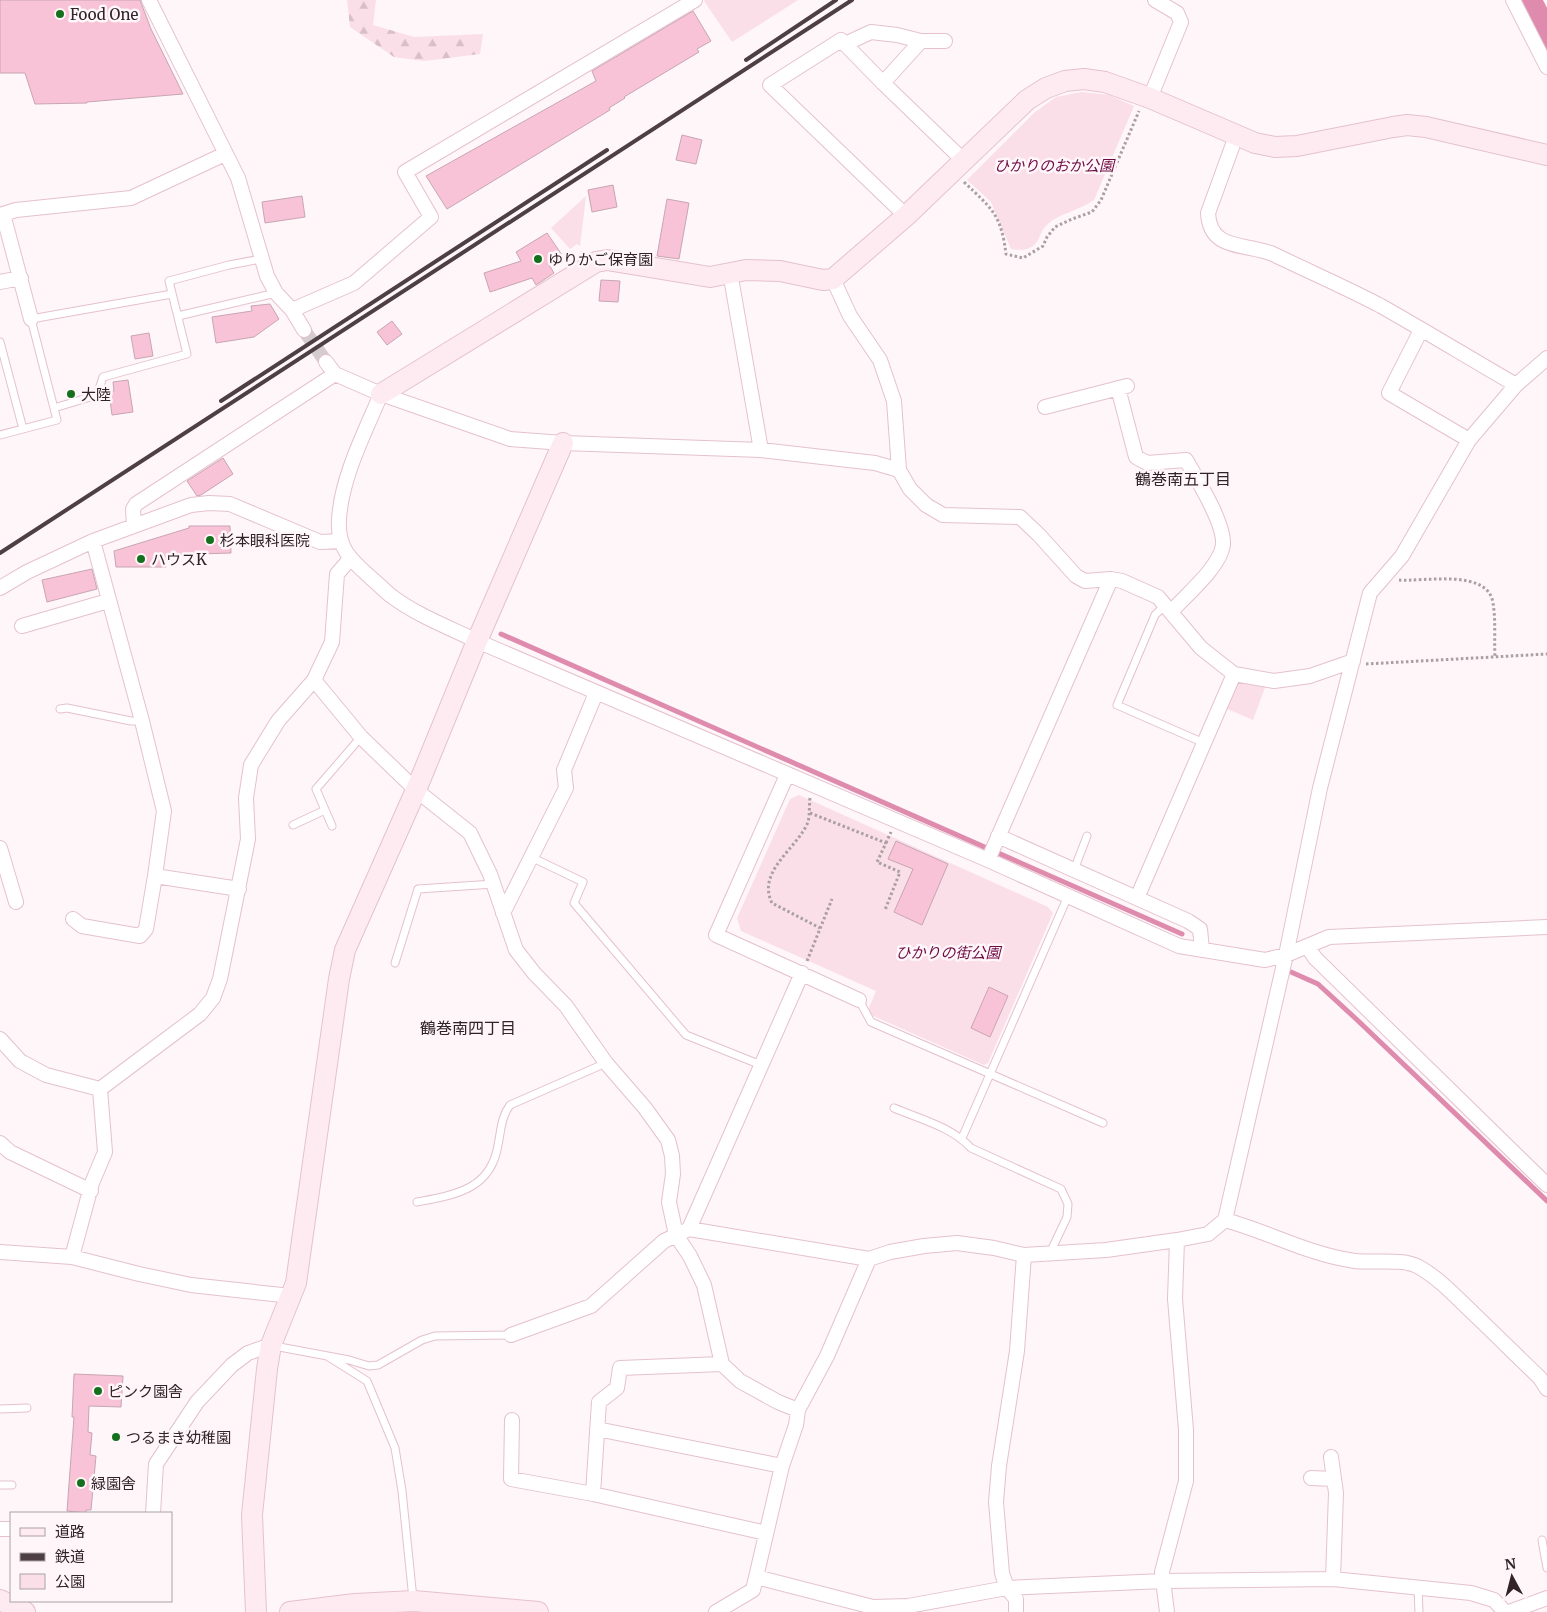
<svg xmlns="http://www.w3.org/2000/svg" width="1547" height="1612" viewBox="0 0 1547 1612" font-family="Merriweather,'Noto Sans JP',serif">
<defs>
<pattern id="forest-firs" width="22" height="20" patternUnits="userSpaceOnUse" patternTransform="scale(1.25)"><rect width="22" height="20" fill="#fadee8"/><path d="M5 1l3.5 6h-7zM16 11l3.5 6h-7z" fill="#d7bec7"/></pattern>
</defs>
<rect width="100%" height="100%" fill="#fef6f9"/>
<path fill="url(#forest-firs)" d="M347 0H376L373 25 414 37 483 34 480 54 424 61 394 57 350 27Z"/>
<path fill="#fadee8" d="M705 0H798L732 42 704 1Z
M1082 92 1109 95 1134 106 1094 200C1080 210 1055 215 1046 226 1040 231 1040 241 1033 246 1026 251 1019 250 1011 249L991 202 967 180 1034 113 1056 97Z
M586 196 580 246 577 244 570 249 551 228Z
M1244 681 1266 685 1253 720 1225 708 1236 684Z
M799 795 1048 907 1053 913 988 1063 984 1065 871 1015 869 1008 876 991 741 931 737 918 790 799Z"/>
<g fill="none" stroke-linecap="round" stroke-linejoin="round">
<path stroke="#de8bad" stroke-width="5" d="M501 634 1182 934
M1291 972 1318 984 1354 1017 1547 1201"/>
<path stroke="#de8bad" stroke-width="30" d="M1526 0 1547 40"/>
</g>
<path fill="#f8c3d7" stroke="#c8a5b2" d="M0 0H140L151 29 183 94 87 102V103L35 104 25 73H0Z
M693 11 711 41 697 49 699 52 624 97 625 98 609 108 610 110 447 209 426 176 596 81 592 71Z
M682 135 702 140 696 164 676 160Z
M613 185 617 207 592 212 588 190Z
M302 196 305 217 265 223 262 202Z
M667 199 689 203 679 259 657 256Z
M547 233 562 255 548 263 554 273 536 285 532 278 490 292 484 273 521 261 516 252Z
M601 280 620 281 618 302 599 301Z
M270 304 279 319 254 337 216 343 212 317 252 311 251 306Z
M392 321 402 334 387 345 377 332Z
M149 333 153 356 135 359 131 336Z
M128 380 133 412 112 415 109 392 114 391 113 382Z
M223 458 233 474 201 495 197 496 187 481Z
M189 526H230L231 553 166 555V567H116L114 551 189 528Z
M92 569 97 589 47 602 42 580Z
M896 841 948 864 922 925 894 912 913 869 888 859Z
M989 987 1008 996 990 1037 971 1028Z
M74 1374 123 1376 121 1407 89 1406 88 1432 92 1433 90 1455 96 1456 91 1510H86V1513L67 1511 74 1417H72Z"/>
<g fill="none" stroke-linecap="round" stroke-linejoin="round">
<path stroke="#d5cccf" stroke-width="14" stroke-dasharray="14 7" stroke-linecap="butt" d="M304 330 326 362"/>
<g stroke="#e5c1ce" stroke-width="9">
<path id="lane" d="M178 316 276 293
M0 342 23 429
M54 408 97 395 103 377 187 354 169 281 229 265 261 259
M0 435 57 420 31 319 172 294
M1165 605 1155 615 1117 705 1204 743
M60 709 67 708 131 721H142
M293 825 325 810
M332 826 316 789 361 737
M531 857 583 882 574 903 686 1035 761 1065
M1074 870 1087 836
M395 963 418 889 494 884
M859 1000 871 1022 1103 1123
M894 1108C920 1119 952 1127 971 1148L1061 1189 1068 1204 1067 1217 1050 1253
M962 1138 1068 896
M417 1202C454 1195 491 1190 498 1145 501 1131 501 1117 510 1105L606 1063
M274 1346 349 1360 369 1366 378 1365 422 1340 435 1336 511 1335
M327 1356 367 1381 395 1448 402 1491 413 1599
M0 1409 27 1408
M0 1485H12
M1542 1540 1547 1568
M1418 1588 1419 1612"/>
</g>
<g stroke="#e5c1ce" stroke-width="16">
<path id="street" d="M149 0 238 178 267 276 276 293 292 310 304 330
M1513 0 1547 67
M845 44 871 32 897 35 921 41H945
M883 83 921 41
M1150 98 1181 22 1177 13 1155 0
M1236 136 1208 213C1210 253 1248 242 1275 255 1310 272 1347 288 1381 306 1427 332 1471 359 1516 385
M3 214 31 319
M0 215 16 210 131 198 225 154
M906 216 770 85 841 40 883 83 964 161
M730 272 761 450
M833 279 850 316 880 360 894 401 899 470
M0 282 21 278
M292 310 354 283 431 217 405 172 695 0
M1421 330 1389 393 1469 440
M326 362 335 374 381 394 510 439 563 443 761 450 875 463 899 470 910 489 926 505 943 515 1020 517 1039 535 1076 576 1085 581 1111 579 1122 581 1158 597 1201 648 1234 674 1274 681 1310 676 1353 661
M1118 388 1136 457 1147 463 1186 460C1197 479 1225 524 1223 545 1220 567 1186 595 1171 612
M381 394C365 432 341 478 339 520 337 548 351 560 370 577 377 583 383 589 390 595 416 615 448 627 477 641L988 860 1179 946 1265 960 1286 955 1329 937 1547 927
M1045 407 1127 386
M134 525 133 509 136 504 335 374
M0 588 27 572 93 541 191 505 209 503 230 504 320 542 341 541
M22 626 108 601
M314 680 361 737 416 790 470 833 490 874 516 950 534 973 566 1006 606 1063 645 1108 668 1140 672 1156 673 1174 669 1202 676 1235 690 1256 704 1285 722 1364 740 1381 778 1402 798 1410
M787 775 716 935 859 1000
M998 836 1188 921 1200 929 1202 950
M0 848 16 902
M988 860 1111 579
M155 876 239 889
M1137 898 1234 674
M503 913 566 788 564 770 596 693
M73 919 82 926 140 936 146 929 155 876 164 811 142 721 93 541
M1307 946 1315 958 1547 1185
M0 1039 20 1061 46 1075 100 1089
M100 1089 200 1014 213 998 220 979 248 839 246 798 251 765 278 721 314 680 332 642 337 574 350 559
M0 1143 10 1152 91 1191
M1225 1220C1269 1232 1310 1255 1355 1261 1373 1263 1404 1258 1419 1267 1440 1279 1457 1298 1474 1314 1496 1335 1518 1357 1540 1378L1547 1389
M689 1229 802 973
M0 1252 72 1257 139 1274 191 1285 291 1296
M72 1257 92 1183 105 1152 100 1089
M511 1335 591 1306 664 1241 689 1229 869 1259
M722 1364 620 1368 617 1388 599 1402 593 1494 766 1533
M512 1420 511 1479 593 1494
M597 1429 782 1466
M1331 1457 1336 1493 1333 1579
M1311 1478 1334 1479
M153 1513 156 1464 197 1402 232 1365 248 1353 271 1345
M0 1529H11
M756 1577 873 1607 908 1606 1007 1588 1163 1581 1333 1579 1471 1593 1494 1600 1505 1612
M716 1612 753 1590 782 1466 796 1425 798 1410 827 1356 869 1259 890 1252 924 1246 957 1243 994 1248 1024 1255 1106 1250 1177 1240 1208 1234 1225 1220 1286 955 1320 788 1370 593 1402 556 1469 440 1516 385 1547 358
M1016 1612V1599L1007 1588 1002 1573 996 1502 999 1466 1017 1351 1024 1255
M1167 1612 1162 1572 1186 1481V1430L1175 1299 1177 1240
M1509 1612 1547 1598"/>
</g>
<g stroke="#e5c1ce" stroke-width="22">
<path id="secondary" d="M381 394 596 262 607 260 710 277 746 270 780 271 823 280 833 279 906 216 1027 100 1046 88 1065 81 1084 79 1105 82 1150 98 1255 143 1275 147 1297 146 1393 127 1407 125 1426 127 1547 155
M0 1600 25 1612
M256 1612 252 1515 267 1369 271 1345 296 1283 339 979 345 950 416 790 477 641 563 443
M290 1612 355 1604 414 1601 538 1612"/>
</g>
<path stroke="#aa9fa3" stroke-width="3" stroke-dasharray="2.5 2.5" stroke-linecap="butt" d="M964 182C992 209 1001 214 1006 254L1023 258 1043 246 1047 237 1055 227 1072 219 1092 212 1101 200 1139 111
M1399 580C1423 582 1488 568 1493 603 1496 621 1494 640 1495 657
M1366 664 1547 654
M810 798C809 806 810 814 808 822 798 848 756 871 772 903L820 928
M810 813 886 843 877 862 900 872 885 910
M886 843 891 832
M807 961 832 899"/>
<use href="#lane" stroke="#fff" stroke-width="7"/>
<use href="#street" stroke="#fff" stroke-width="14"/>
<use href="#secondary" stroke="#feebf2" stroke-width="20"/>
<path stroke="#4d3f44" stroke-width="4" d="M746 60 836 0
M221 401 607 150
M0 553 852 0"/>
</g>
<g fill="#14701d" stroke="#fef6f9" stroke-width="2">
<circle cx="60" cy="14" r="5"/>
<circle cx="538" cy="259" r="5"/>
<circle cx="71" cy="394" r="5"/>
<circle cx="210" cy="540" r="5"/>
<circle cx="141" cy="559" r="5"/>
<circle cx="98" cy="1391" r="5"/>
<circle cx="116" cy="1437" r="5"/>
<circle cx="81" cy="1483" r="5"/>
</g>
<g text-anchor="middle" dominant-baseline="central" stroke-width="5" stroke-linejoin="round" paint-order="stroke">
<g font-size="15" fill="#312328" stroke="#fef6f9" text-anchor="start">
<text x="70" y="14">Food One</text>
<text x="548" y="259">ゆりかご保育園</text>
<text x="81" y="394">大陸</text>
<text x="220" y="540">杉本眼科医院</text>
<text x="151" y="559">ハウスK</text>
<text x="108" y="1391">ピンク園舎</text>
<text x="126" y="1437">つるまき幼稚園</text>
<text x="91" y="1483">緑園舎</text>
</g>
<g font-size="15" font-style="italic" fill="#6e0a42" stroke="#fef6f9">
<text x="1054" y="165">ひかりのおか公園</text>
<text x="948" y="952">ひかりの街公園</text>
</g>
<g font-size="16" fill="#312328" stroke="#fef6f9">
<text x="1183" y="479">鶴巻南五丁目</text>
<text x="468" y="1028">鶴巻南四丁目</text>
</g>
</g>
<rect x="10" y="1512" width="162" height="90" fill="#fef6f9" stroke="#aca2a5"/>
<rect x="20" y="1528" width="25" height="8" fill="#feebf2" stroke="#aca2a5"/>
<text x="55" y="1537" font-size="15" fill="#312328">道路</text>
<rect x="20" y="1553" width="25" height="8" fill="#4d3f44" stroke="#aca2a5"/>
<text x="55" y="1562" font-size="15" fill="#312328">鉄道</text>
<rect x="20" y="1574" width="25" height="15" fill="#fadee8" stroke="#aca2a5"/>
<text x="55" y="1587" font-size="15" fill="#312328">公園</text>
<g transform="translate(1512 1577) rotate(353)" stroke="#fef6f9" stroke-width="4" paint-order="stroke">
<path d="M0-4L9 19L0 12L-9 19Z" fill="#312328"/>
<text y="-8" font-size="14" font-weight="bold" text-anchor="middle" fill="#312328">N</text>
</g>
</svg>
